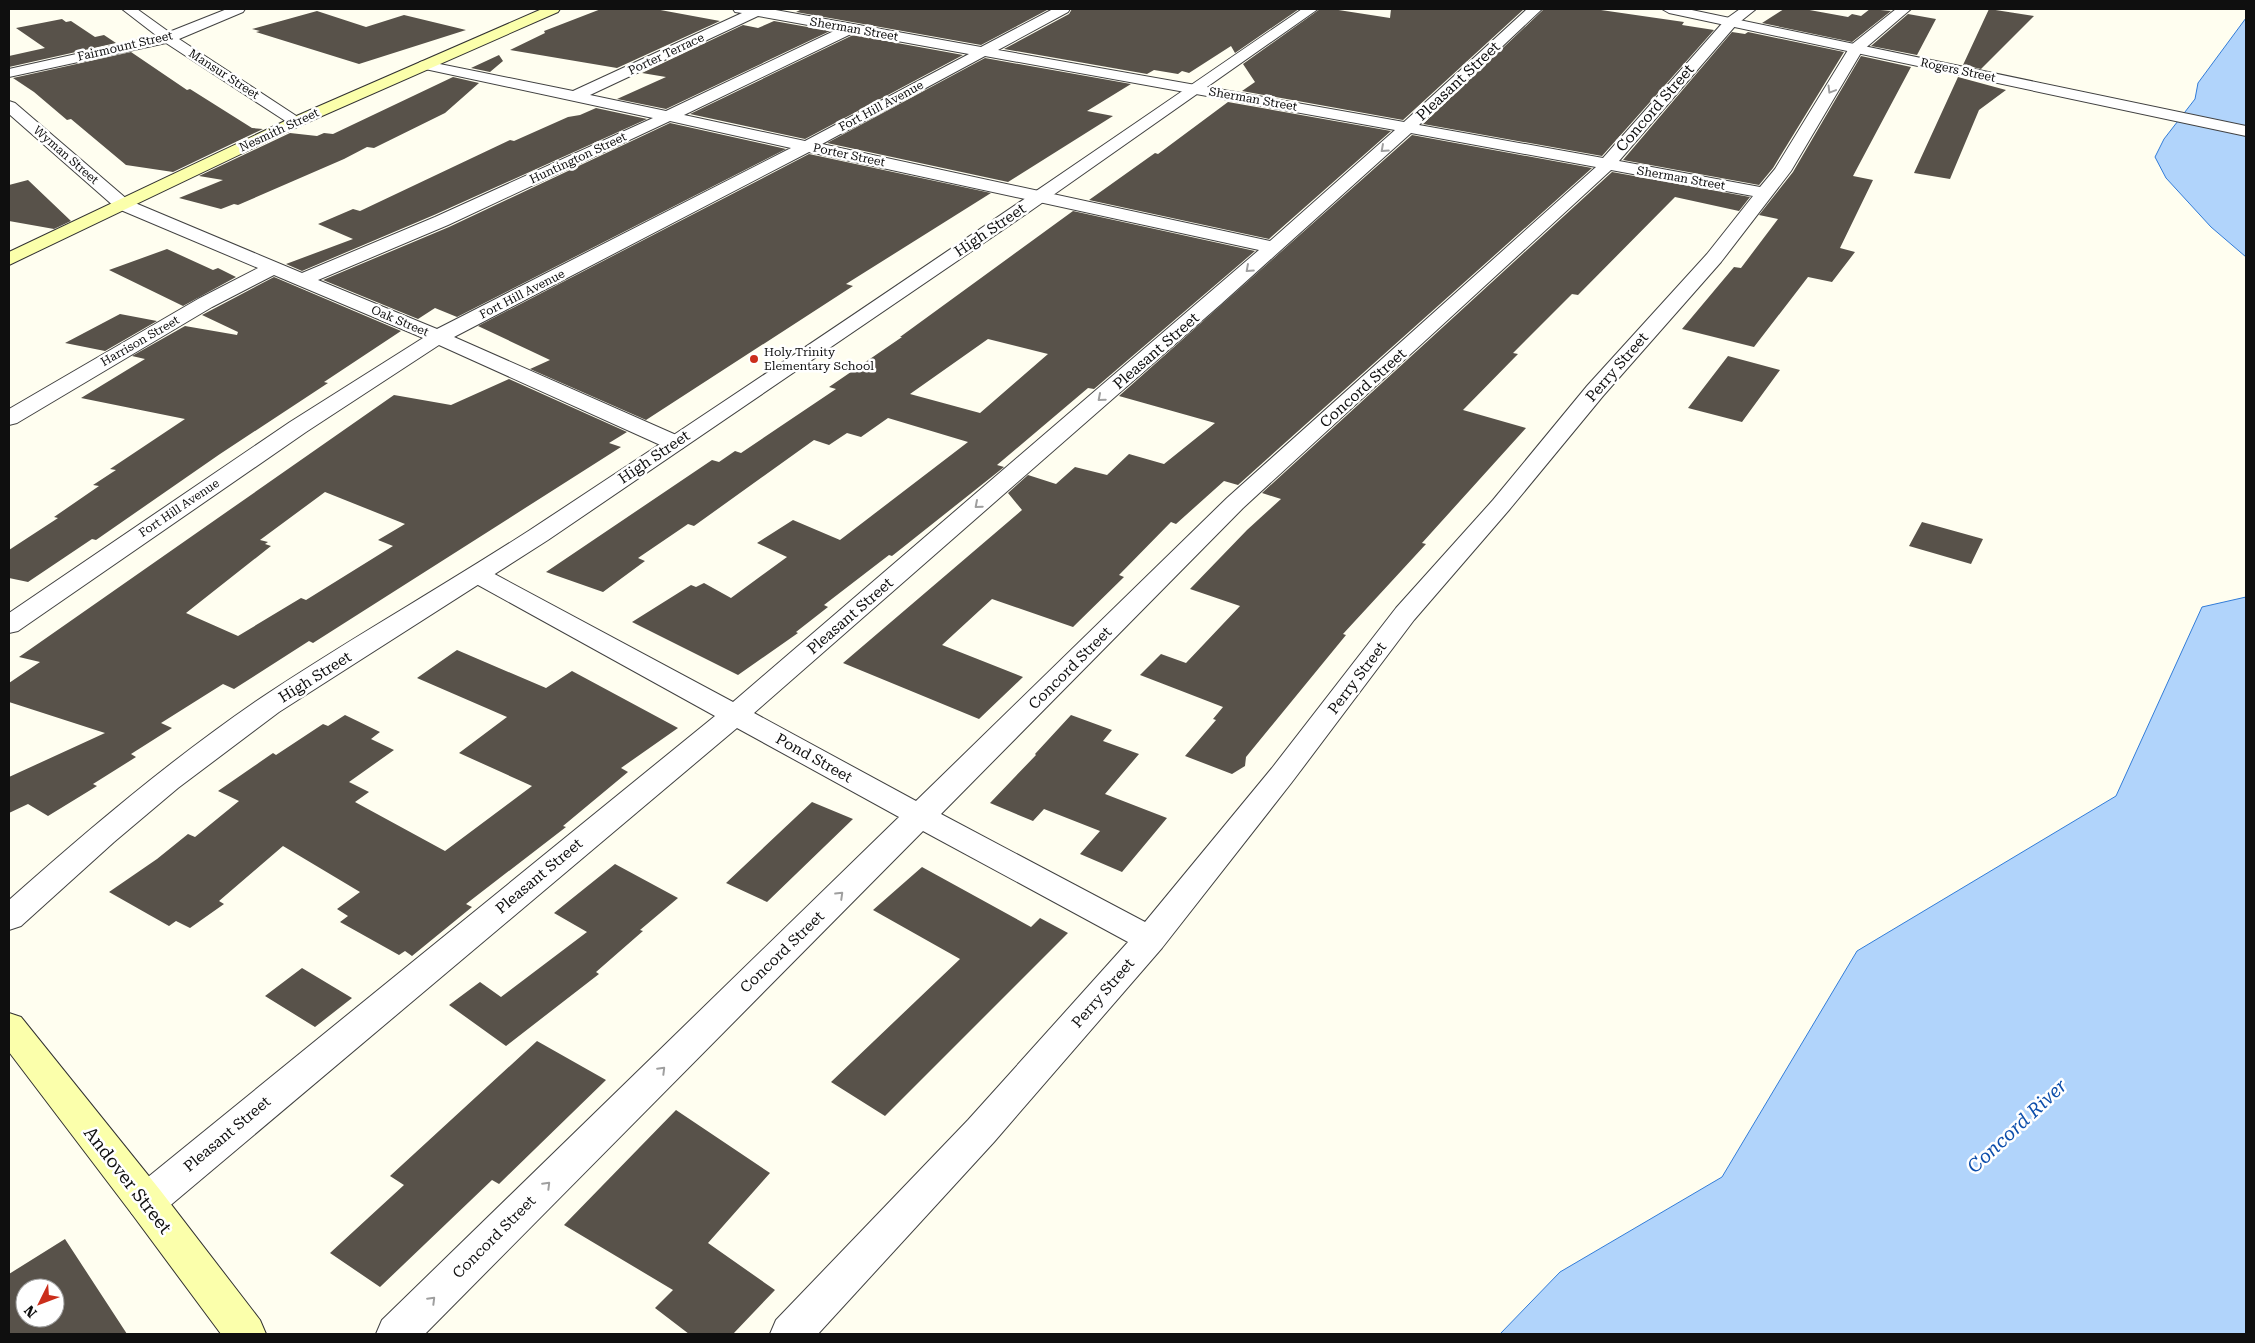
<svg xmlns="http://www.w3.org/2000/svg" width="2255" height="1343" viewBox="0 0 2255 1343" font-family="'Roboto Serif',serif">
<rect width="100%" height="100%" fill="#fffef0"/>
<path fill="#b1d4fb" stroke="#327cd8" d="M2246 18V257L2211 227 2166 178 2155 157 2164 139 2195 99 2198 83Z
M2246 597V1334H1500L1560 1272 1722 1177 1857 951 2116 796 2202 607Z"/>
<path fill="#58524a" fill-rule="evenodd" d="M601 9H655L720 21 617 68 510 50 545 33 544 31Z
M802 9H1049L981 45 796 12Z
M1072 9H1299L1235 53 1231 46 1189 73 1182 71 1178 74 1154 70 1147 74 1004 49 1069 14Z
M1320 9H1332L1390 18 1391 9H1524L1403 120 1242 91 1255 82 1243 64Z
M1544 9H1594L1684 22 1682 25 1714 30 1602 156 1423 124Z
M1784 9H1804L1848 17 1852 14 1861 16 1870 9 1891 11 1852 42 1762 23Z
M1989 9 2034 16 1981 69 1963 65Z
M317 11 366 27 404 15 466 30 359 64 256 32 260 31 252 29Z
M1908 14 1936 19 1917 55 1871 46Z
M62 19 66 22 71 21 95 37 104 35 116 43 9 67V56L45 48 16 28Z
M774 21 830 31 666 109 617 99 666 77 642 73 743 25 758 28Z
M1732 32 1745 34 1748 32 1844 52 1773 168 1759 185 1623 160Z
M853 35 963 55 805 139 690 114Z
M131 52 187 90 190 89 252 128 263 129 173 172 126 165 71 119 67 120 34 92 13 78Z
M499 55 503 61 490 72 471 68Z
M1861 56 1911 67 1853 176 1873 180 1840 248 1855 252 1832 282 1808 277 1754 347 1682 329 1734 267 1741 268 1778 219 1759 215 1793 172Z
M985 58 1131 84 1087 111 1113 116 1008 182 827 143Z
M453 77 479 83 445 113 374 148 367 147 344 159 238 205 234 204 221 209 179 198 223 180 199 176 290 133 317 136 324 133 333 134Z
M1958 77 2006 90 1979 110 1950 179 1914 173Z
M1228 102 1391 131 1269 239 1089 200 1155 153 1158 154Z
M596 108 647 119 434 215 302 271 286 264 353 239 318 224 353 209 360 211 510 140 514 141 568 117 580 115Z
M670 123 786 149 457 317 435 308 418 319 323 280 449 227Z
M1412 135 1592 168 1238 485 1224 481 1176 524 1171 522 1119 575 1124 577 1073 627 992 599 942 645 1023 677 979 719 843 663 1022 510 1008 493 1028 475 1056 484 1075 467 1107 475 1129 454 1164 464 1215 423 1119 396Z
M809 154 991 193 846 284 853 286 646 420 530 369 550 360 478 326Z
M1612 172 1750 197 1739 211 1675 197 1578 295 1572 294 1513 353 1518 354 1463 410 1526 428 1422 543 1426 544 1343 634 1346 635 1246 757 1245 766 1232 774 1185 756 1216 720 1213 719 1223 707 1140 675 1161 654 1186 663 1240 606 1190 589 1247 530 1281 499 1262 493Z
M28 180 71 221 54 229 9 221V185Z
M1073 211 1255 251 1094 389 1088 388 997 465 1004 467 994 475 892 556 889 555 824 605 828 607 796 632 798 633 738 675 632 622 691 585 696 587 704 583 731 598 787 557 757 543 793 520 840 540 968 442 888 418 861 437 847 433 829 445 814 440 694 526 688 524 638 558 645 561 603 592 546 572 712 460 719 462 735 451 741 453 836 389 829 387 902 337H900ZM988 339 1048 354 980 413 910 394Z
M167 249 213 270 218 268 236 277 183 306 109 270Z
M274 277 401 331 324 382 328 383 220 454 96 540 92 539 28 582 9 578V550L58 518 54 517 99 486 93 485 116 470 110 469 185 419 81 398 145 359 132 356 185 326 237 335 238 332 202 315Z
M120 314 157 321 105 351 65 343Z
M1728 356 1780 370 1742 422 1688 408Z
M509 379 627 432 609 443 621 447 313 643 309 641 234 689 223 684 161 723 172 728 131 754 136 757 93 784 97 786 48 816 28 804 9 813V777L105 733 9 702V683L40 662 19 657 394 395 451 405ZM325 492 405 524 378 540 393 546 306 600 301 598 238 636 186 613 271 546 265 544 268 542 260 540Z
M1922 522 1983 539 1971 564 1909 546Z
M457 650 546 688 572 671 678 728 621 768 628 772 563 826 566 827 466 904 472 907 412 956 405 951 399 955 340 922 348 916 337 909 360 892 283 846 219 901 224 904 190 928 176 921 169 926 109 892 157 859 188 834 195 837 239 801 218 791 273 753 276 755 323 724 328 726 345 715 380 732 371 739 394 750 349 782 369 792 355 802 445 851 532 786 459 753 507 717 417 678Z
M1071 715 1112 730 1103 741 1139 754 1105 794 1167 818 1122 872 1080 854 1100 831 1044 809 1033 821 990 803 1036 755 1035 754Z
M812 802 853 819 767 902 726 883Z
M615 864 678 898 640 930 643 931 596 972 599 974 506 1046 449 1005 480 982 501 997 587 932 554 913Z
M922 867 1031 927 1040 918 1068 933 885 1116 831 1082 960 959 873 910Z
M302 968 352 998 315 1027 265 996Z
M537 1041 606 1080 499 1184 492 1180 380 1287 330 1253 404 1185 390 1176Z
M676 1110 770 1173 708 1243 775 1290 733 1334H689L655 1308 673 1290 564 1225Z
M65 1239 127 1334H9V1274ZM25 1288H55V1318H25Z"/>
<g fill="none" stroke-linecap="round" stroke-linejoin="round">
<g stroke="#424242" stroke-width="2">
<path id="minor" d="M122 9H137L169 32 227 9H245L243 12 179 39 304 121 302 124H290L166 43 9 77V69L157 36Z
M733 9H770L981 47 1053 9H1070L1068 12 998 50 1404 122 1527 9H1542L1419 125 1603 158 1726 19 1740 9H1756L1736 25 1619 161 1760 187 1775 169 1851 45 1896 9H1911L1862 51 1791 171 1721 262 1603 396 1509 510 1414 620 1292 782 1162 948 994 1142 818 1334H770L776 1320 968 1120 1128 942 923 831 425 1334H376L382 1320 899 817 737 728 160 1214 146 1219 132 1214 127 1202 132 1190 715 716 469 580 465 575 469 570 478 567 487 570 733 702 1259 250 809 152 454 337 683 438 686 443 683 448 675 450 667 448 439 345 306 432 18 631 9 633V613L290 422 423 338 274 275 212 307 17 423 9 425V409L198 299 258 268 116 208 9 114V101L15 103 128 200 302 273 435 217 653 118 425 69 420 68 418 65 420 62 425 61 573 91 742 13 735 12ZM758 16 836 30 666 111 590 95ZM853 33 969 54 805 141 684 115ZM985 56 1395 130 1270 241 822 144ZM670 121 791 148 437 329 318 280 448 225ZM1411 133 1596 167 1227 498 916 801 754 713 1221 304ZM1611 170 1753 196 1707 254 1587 386 1493 500 1396 608 1272 768 1145 922 941 814 1243 508Z"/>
</g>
<g stroke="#424242" stroke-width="2">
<path id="tertiary" d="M1302 9H1318L1029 212 548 540 279 712 178 788 114 842 21 926 9 930V900C88 830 168 762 255 702 344 642 439 589 530 530 789 360 1046 185 1302 9Z
M1662 9H1687L2246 126V136L1669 13Z"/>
</g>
<g stroke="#313131" stroke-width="2">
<path id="secondary" d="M542 9H560L558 12 297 127 9 265V252L285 121Z
M9 1013 21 1017 160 1190 260 1320 266 1334H221L132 1214 9 1052Z"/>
</g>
<use href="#minor" fill="#fff" fill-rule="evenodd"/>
<use href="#tertiary" fill="#fff" fill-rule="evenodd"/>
<use href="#secondary" fill="#fbffab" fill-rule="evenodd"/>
</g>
<defs><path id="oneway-chevron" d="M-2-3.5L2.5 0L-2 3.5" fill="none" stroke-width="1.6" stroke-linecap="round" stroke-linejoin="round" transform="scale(1.25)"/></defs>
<g stroke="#9f9f9f">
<use href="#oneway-chevron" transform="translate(1831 90) rotate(121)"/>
<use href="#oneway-chevron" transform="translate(1384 149) rotate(138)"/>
<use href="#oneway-chevron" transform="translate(1249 269) rotate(138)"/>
<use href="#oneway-chevron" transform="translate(1101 398) rotate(139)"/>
<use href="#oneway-chevron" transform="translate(978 505) rotate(139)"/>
<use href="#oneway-chevron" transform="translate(840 895) rotate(-44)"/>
<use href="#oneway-chevron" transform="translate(662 1070) rotate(-45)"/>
<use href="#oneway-chevron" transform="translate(547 1185) rotate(-45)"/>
<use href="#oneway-chevron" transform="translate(432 1300) rotate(-45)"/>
</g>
<circle fill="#cb2e1b" stroke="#fff" stroke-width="2" cx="754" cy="359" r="5"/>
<g text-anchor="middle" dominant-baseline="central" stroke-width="5" stroke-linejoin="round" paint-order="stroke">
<g font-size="12" fill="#0f0f0f" stroke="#fff">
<text transform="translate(854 29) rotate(10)">Sherman Street</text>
<text transform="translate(125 46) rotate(-13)">Fairmount Street</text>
<text transform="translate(666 54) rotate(-25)">Porter Terrace</text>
<text transform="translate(1958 70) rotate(12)">Rogers Street</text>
<text transform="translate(224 74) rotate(33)">Mansur Street</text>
<text transform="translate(1253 99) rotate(10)">Sherman Street</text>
<text transform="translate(881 106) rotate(-28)">Fort Hill Avenue</text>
<text transform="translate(279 130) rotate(-25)">Nesmith Street</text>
<text transform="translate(66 155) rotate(41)">Wyman Street</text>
<text transform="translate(849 155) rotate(12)">Porter Street</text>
<text transform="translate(578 158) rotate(-25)">Huntington Street</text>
<text transform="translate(1681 178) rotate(10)">Sherman Street</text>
<text transform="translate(522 294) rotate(-27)">Fort Hill Avenue</text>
<text transform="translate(400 321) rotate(23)">Oak Street</text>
<text transform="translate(140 341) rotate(-30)">Harrison Street</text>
<text transform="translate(179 508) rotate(-34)">Fort Hill Avenue</text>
</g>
<g font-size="12" fill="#0f0f0f" stroke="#fff" text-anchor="start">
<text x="764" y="352">Holy Trinity<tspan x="764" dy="14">Elementary School</tspan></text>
</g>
<g font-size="15" fill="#0f0f0f" stroke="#fff">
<text transform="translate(1458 81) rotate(-43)">Pleasant Street</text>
<text transform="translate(1655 108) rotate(-49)">Concord Street</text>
<text transform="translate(990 230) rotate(-34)">High Street</text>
<text transform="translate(1156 351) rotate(-41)">Pleasant Street</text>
<text transform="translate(1617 367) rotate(-49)">Perry Street</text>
<text transform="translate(1363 388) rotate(-42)">Concord Street</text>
<text transform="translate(654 457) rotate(-34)">High Street</text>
<text transform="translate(850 616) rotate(-41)">Pleasant Street</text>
<text transform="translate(1070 668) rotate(-45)">Concord Street</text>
<text transform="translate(315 677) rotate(-32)">High Street</text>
<text transform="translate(1357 678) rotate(-53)">Perry Street</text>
<text transform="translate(814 758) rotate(29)">Pond Street</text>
<text transform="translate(539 876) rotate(-40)">Pleasant Street</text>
<text transform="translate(782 952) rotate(-44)">Concord Street</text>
<text transform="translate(1103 993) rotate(-49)">Perry Street</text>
<text transform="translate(227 1134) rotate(-40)">Pleasant Street</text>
<text transform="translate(494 1237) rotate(-45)">Concord Street</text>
</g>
<g font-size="18" fill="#0f0f0f" stroke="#fff">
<text transform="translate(128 1180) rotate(52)">Andover Street</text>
</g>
<g font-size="19" font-style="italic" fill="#0d4eab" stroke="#fff">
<text transform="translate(2017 1126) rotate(-43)">Concord River</text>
</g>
</g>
<rect width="2255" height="1343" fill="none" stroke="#0f0f0f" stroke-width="20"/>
<g transform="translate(40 1303) rotate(228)"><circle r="24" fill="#ffffff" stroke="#9f9f9f"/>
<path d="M0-4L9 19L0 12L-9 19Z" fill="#cb2e1b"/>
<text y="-8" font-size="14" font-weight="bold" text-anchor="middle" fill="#0f0f0f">N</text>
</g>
</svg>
